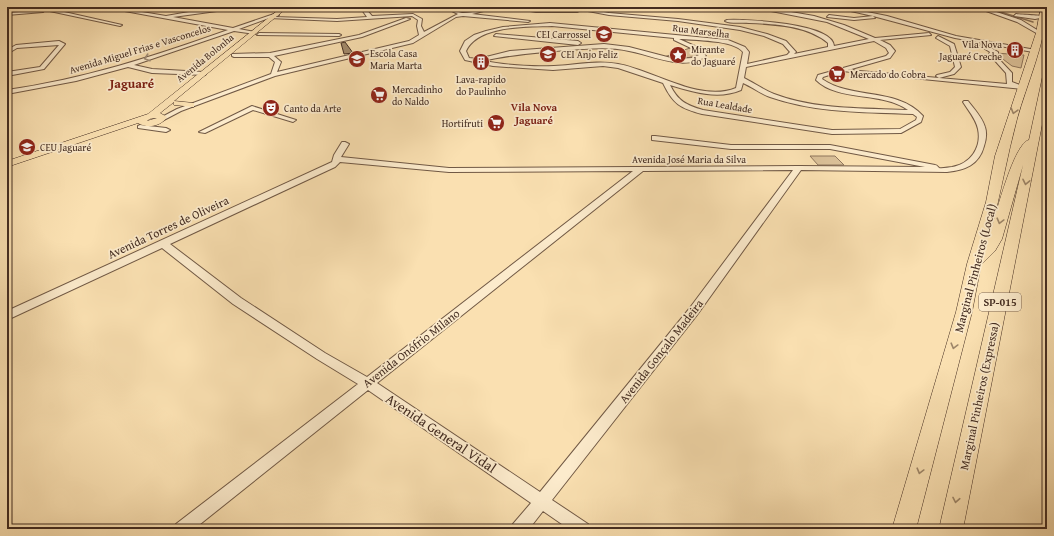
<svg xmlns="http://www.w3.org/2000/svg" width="1054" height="536" viewBox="0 0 1054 536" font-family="'Gentium Book Plus',serif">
<rect width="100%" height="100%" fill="#fae0b1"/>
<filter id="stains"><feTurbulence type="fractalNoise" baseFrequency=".005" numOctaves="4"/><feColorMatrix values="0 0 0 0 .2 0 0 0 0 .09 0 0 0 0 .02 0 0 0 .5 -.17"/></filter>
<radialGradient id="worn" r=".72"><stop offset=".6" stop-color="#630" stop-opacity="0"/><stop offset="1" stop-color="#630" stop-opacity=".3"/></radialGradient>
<path fill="#dbc199" stroke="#8f765d" d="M690 48 697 55 696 56 677 60 664 57Z
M995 53 1024 55 1021 68 1012 66Z
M810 156H835L844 165H818Z"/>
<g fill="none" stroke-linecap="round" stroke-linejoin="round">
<path stroke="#8c735a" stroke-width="1.5" d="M984 7 1033 22"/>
</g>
<path fill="#a28a6c" stroke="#432c21" d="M345 42 353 53 344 54 341 43Z"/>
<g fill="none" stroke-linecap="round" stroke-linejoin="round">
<g stroke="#715945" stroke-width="2">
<path id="minor" d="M34 7H42L122 25 120 26 45 10 43 12 7 15V13L43 10Z
M103 7H112L166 16 189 12 246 7 173 17 233 28 277 13 279 15 274 17 337 19 367 17 360 7H364L372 16 413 14 422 19 421 26 424 32 458 14 444 7C451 7 455 11 462 13 469 14 489 7 499 7L472 14 530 21 528 22 463 16 456 17 413 43 275 76 181 111 162 121 160 120V118L177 109 271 74 275 62 269 57H234L232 56V54L270 53 359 35 406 18 410 19 362 37 274 56 281 62 277 72 409 41 419 35 417 26 418 20 412 16 337 21 269 18 239 29 255 32V34L234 31 134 65 152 69 203 72 206 74 205 75 152 73 128 67 76 81 7 94V90C84 79 155 56 228 30Z
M507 7 536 10H577L579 11 577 12H536Z
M567 7H577L609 13 678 19 740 27 767 34 786 41 796 52 794 54 828 47V43C808 26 775 24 749 23 742 22 731 24 725 21L727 20C745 19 833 23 834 46L869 39 827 22 751 7 768 8 814 16 844 25 875 38 929 33 931 35 880 40 890 45 895 51 890 58 848 70 939 78 936 76 937 75 950 72 955 67 950 46 936 38 938 36 954 44 961 67 954 74 939 78 1007 84 1006 73 989 54 990 52 980 46 982 43 998 52V54L995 55 1012 73V82L1025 87 1022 89 842 71 823 77 822 79C852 100 897 87 923 116L921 122 901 133 832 134 702 114C680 108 673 104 663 83L618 68 603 66 553 70 493 66 465 60 460 51 465 41 474 35 486 31 503 27 550 23 728 40 745 47 749 52 747 64 787 55 790 52 783 44 764 36 740 30 678 21 609 15ZM552 26 674 38V40L693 49 699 55 692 58 675 59 629 47 604 44 510 51 478 59 469 58 466 51C478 25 527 27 552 26ZM679 39C694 40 734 40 743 52L736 88C700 103 653 70 618 64 597 60 576 65 554 66 533 67 505 65 484 61 511 54 538 53 566 50 587 49 608 46 629 51 652 55 684 72 706 56L697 47ZM874 41 886 48 889 53 886 56 818 75 816 80C838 102 882 91 908 110 864 108 816 110 774 94 764 90 754 83 744 78L746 67ZM743 83C752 87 761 94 770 97 816 113 865 112 913 114L917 117 916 120 900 129 832 130 703 110C686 105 678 101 670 85 693 92 718 100 741 90Z
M606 7H705L703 8 607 9 605 8Z
M833 7H842L887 16 956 36 1036 50 1033 52 955 38 873 16 875 18 854 20 827 17 829 15 854 18 873 16Z
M975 7H981L1021 20 1042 33 1038 34 1017 22Z
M1016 14C1023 15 1041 15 1045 17L1035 19 1014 16Z
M259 33 339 34 341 35 339 36 257 35Z
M496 34 578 41 581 43 578 45 494 36Z
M59 41 65 44 44 69 7 76V72L40 67 59 45 17 48 7 54V50L16 45Z
M964 101H968C974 109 982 117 985 127 987 133 986 140 984 146 979 165 965 170 947 172L801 170 697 315 552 500 588 524 590 529H569L543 511 529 529H511L513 524 531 503 368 390 194 529H174L176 524 358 384 317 359 233 304 162 248 7 320V311L332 162 334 155 342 142H345L349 144 341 157 449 168 799 166 925 167 830 149H731L652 140V136H655L731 145H830L935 165C937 165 938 167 939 168 942 169 949 167 952 167 970 164 982 148 978 129 976 119 968 110 963 102ZM340 162 449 172 633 171 367 377 325 353 241 298 170 244 335 167ZM793 170 689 309 540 492 377 383 643 171Z
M252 106 296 120 293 122 253 110 205 133 199 132Z
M140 125 166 128 170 130 166 132 138 128V126Z"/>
</g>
<g stroke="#432c21" stroke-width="1">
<path id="major" d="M282 7H288L174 101 194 103V107L174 105V102L160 113 167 117C161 126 148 129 138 123L7 167V161L148 114ZM152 118H157L147 121 148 120Z"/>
</g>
<g stroke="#432c21" stroke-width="1">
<path id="highway" d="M1041 7H1047C1045 45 1027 83 1017 119 1007 156 1001 193 991 230 996 214 1014 143 1029 140L1043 75 1047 72V99L963 529H939L1023 165 1002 239 995 251 981 265 972 312 916 529H892L956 312 967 264 986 202 995 156 1036 33Z"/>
</g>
<use href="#minor" fill="#fcebcc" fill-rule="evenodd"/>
<use href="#major" fill="#fae0b1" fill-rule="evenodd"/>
<use href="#highway" fill="#fae0b1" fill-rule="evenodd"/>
</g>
<defs><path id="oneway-chevron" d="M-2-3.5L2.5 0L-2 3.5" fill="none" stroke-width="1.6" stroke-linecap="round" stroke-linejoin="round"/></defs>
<use stroke="#a08c76" href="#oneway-chevron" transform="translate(147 58) rotate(162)"/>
<g stroke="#9e8669">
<use href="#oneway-chevron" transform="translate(1014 111) rotate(106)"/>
<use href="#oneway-chevron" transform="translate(1026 182) rotate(102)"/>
<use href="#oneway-chevron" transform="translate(1000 221) rotate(105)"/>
<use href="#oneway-chevron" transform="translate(954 346) rotate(105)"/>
<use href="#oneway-chevron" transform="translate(920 471) rotate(105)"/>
<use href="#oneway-chevron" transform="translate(956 500) rotate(101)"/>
</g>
<defs>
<g id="school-disc" transform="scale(0.9)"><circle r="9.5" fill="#8f2418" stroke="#fcebcc"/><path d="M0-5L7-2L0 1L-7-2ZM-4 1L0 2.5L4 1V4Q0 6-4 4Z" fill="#fff"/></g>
<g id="building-disc" transform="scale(0.9)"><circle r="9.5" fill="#8f2418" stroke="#fcebcc"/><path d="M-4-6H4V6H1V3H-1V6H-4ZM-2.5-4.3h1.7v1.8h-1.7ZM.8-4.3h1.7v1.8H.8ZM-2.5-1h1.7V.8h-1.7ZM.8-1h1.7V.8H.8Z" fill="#fff"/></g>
<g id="sight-disc" transform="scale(0.9)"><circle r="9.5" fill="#8f2418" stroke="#fcebcc"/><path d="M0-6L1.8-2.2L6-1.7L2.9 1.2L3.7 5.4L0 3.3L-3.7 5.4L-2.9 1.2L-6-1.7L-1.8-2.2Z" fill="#fff"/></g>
<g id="supermarket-disc" transform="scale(0.9)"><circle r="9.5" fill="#8f2418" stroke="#fcebcc"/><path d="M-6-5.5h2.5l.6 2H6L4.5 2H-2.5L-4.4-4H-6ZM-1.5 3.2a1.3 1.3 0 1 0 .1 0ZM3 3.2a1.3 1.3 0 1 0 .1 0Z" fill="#fff"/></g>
<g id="theatre-disc" transform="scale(0.9)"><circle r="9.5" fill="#8f2418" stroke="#fcebcc"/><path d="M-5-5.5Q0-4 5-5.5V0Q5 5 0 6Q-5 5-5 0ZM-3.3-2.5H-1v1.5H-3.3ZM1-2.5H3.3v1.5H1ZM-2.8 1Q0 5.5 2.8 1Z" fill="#fff"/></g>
</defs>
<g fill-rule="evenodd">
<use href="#school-disc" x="604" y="34"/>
<use href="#building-disc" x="1015" y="50"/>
<use href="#school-disc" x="548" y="54"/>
<use href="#sight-disc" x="678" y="55"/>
<use href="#school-disc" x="357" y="59"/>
<use href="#building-disc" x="481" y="62"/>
<use href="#supermarket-disc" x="837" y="74"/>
<use href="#supermarket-disc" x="379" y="95"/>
<use href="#theatre-disc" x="271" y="108"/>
<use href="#supermarket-disc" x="496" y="123"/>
<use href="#school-disc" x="27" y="147"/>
</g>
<g text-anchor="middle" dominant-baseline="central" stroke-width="3.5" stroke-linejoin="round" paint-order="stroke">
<g font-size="10" fill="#432c21" stroke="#fcebcc">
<text transform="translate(701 31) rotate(7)">Rua Marselha</text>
<text transform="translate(140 49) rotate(-17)">Avenida Miguel Frias e Vasconcelos</text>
<text transform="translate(205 58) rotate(-39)">Avenida Bolonha</text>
<text transform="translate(725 105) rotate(10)">Rua Lealdade</text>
<text x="689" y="159">Avenida José Maria da Silva</text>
</g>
<g font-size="10" fill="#432c21" stroke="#fcebcc" text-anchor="start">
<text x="591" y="34" text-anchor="end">CEI Carrossel</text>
<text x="1002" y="44" text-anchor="end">Vila Nova<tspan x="1002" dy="12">Jaguaré Creche</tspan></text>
<text x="691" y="49">Mirante<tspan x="691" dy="12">do Jaguaré</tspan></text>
<text x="370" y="53">Escola Casa<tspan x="370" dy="12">Maria Marta</tspan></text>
<text x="561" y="54">CEI Anjo Feliz</text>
<text x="850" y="74">Mercado do Cobra</text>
<text x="481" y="79" text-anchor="middle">Lava-rapido<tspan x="481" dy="12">do Paulinho</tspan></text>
<text x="392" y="89">Mercadinho<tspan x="392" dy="12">do Naldo</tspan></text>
<text x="284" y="108">Canto da Arte</text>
<text x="483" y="123" text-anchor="end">Hortifruti</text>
<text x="40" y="147">CEU Jaguaré</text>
</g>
<g font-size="11" font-weight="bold" fill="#7a1f14" stroke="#fcebcc">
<text x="534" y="107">Vila Nova<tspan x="534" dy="13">Jaguaré</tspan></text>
</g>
<rect fill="#fcebcc" stroke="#7a6554" stroke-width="1" x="979" y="293" width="42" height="18" rx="3"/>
<g font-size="11" font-weight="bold" fill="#432c21">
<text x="1000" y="302">SP-015</text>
</g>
<g font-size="12" fill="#432c21" stroke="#fcebcc">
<text transform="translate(168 227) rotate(-25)">Avenida Torres de Oliveira</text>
<text transform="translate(975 268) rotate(-75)">Marginal Pinheiros (Local)</text>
<text transform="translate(411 348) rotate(-38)">Avenida Onófrio Milano</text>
<text transform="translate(661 351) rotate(-52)">Avenida Gonçalo Madeira</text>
<text transform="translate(979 396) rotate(-78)">Marginal Pinheiros (Expressa)</text>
</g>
<g font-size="13" font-weight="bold" fill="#7a1f14" stroke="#fcebcc">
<text x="132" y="83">Jaguaré</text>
</g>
<g font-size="14" fill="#432c21" stroke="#fcebcc">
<text transform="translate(441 433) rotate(34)">Avenida General Vidal</text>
</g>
</g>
<rect width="1054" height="536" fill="none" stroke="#fae0b1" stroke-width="24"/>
<rect x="8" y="8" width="1038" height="520" fill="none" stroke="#432c21" stroke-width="2"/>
<rect x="12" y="12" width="1030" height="512" fill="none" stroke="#432c21"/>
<rect width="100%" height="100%" filter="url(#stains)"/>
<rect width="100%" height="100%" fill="url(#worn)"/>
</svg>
